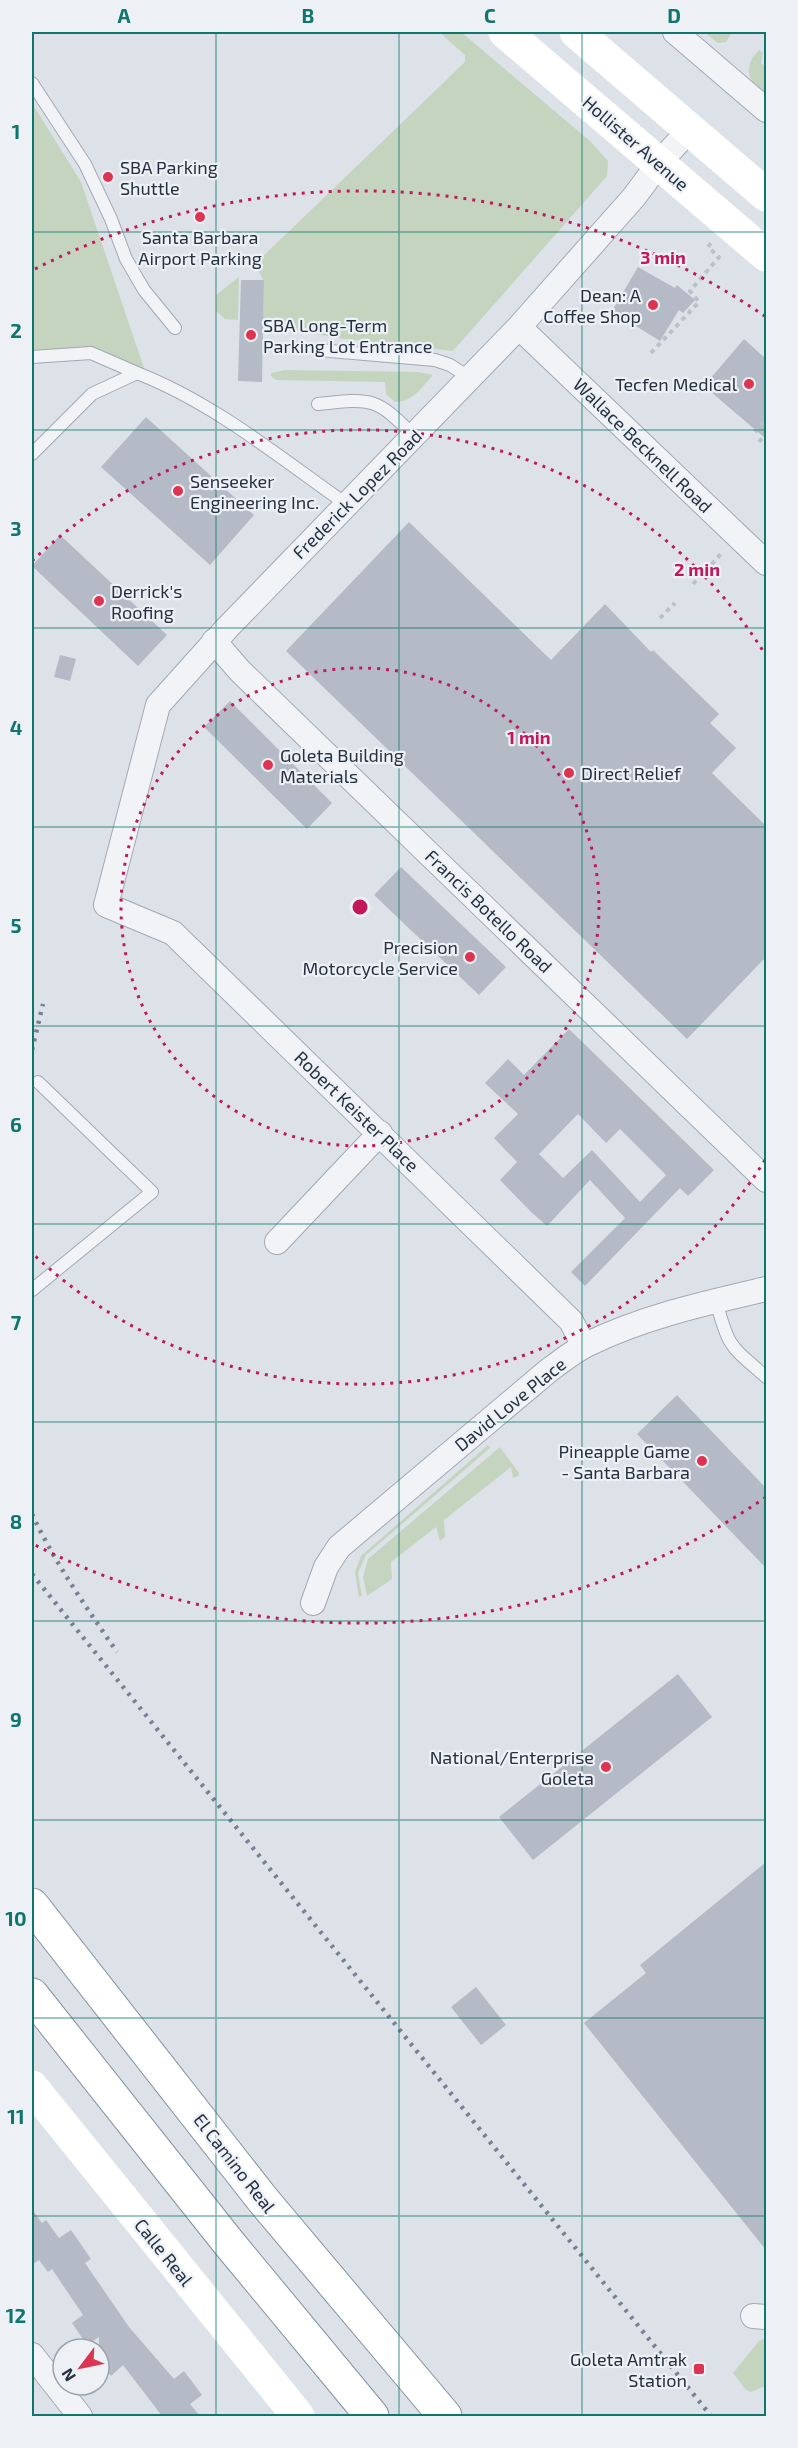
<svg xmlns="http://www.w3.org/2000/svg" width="798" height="2448" viewBox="0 0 798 2448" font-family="'Exo 2',sans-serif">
<rect width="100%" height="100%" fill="#dde2e9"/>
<path fill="#c4d4be" d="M439 32H461L590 141 608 161 607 176 453 351 337 338 263 324 264 281 255 264 465 62V55Z
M704 32H732L726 42 718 43Z
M759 50 763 53 761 63 766 67V96C749 81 741 69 759 50Z
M32 103 81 182 145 371 94 350 32 355Z
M239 277 238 320 225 319 216 311V295Z
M285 370 418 372 433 375C422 387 413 402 395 402L386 394 385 382 276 380 271 376V373Z
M488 1445 490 1448 366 1555 358 1573 362 1596 359 1597 355 1572 361 1556Z
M500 1447 519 1473 518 1476 513 1478 511 1467 444 1520 445 1537 440 1541 436 1527 391 1562 392 1579 367 1596 363 1577 368 1559Z
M764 2339 766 2340V2386L751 2392 746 2390 733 2373 759 2341Z"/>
<path fill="#b4bbc6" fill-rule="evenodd" d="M638 267 675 288 677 285 695 300 683 313 679 310 660 341 612 311Z
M241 280H264L262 382 238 381Z
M744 339 766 359V439L704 386Z
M146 417 254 515 210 565 101 467Z
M409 522 551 660 605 604 651 652 653 650 719 714 710 723 736 748 712 773 766 826V957L687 1039 286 651Z
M60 535 167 635 138 666 32 566Z
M60 655 76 659 70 681 54 677Z
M230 701 332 803 307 829 204 727Z
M401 867 506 967 479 995 374 895Z
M569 1029 714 1170 688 1196 680 1188 585 1286 571 1272 625 1218 590 1180 547 1226 531 1212 500 1180 517 1162 494 1138 518 1114 485 1083 508 1059 524 1075ZM578 1114 606 1143 620 1129 666 1175 640 1202 592 1150 563 1178 539 1154Z
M677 1395 766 1488V1568L637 1434Z
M678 1674 712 1717 533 1860 499 1817Z
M766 1862V2250L584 2023 646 1973 640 1965Z
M476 1987 506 2025 481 2045 451 2007Z
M32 2209 42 2223 46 2220 59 2238 71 2230 91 2259 85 2263 129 2327 174 2379 184 2371 202 2395 190 2404 200 2416H162L123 2365 111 2376 99 2362V2337L87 2345 72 2323 83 2315 52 2269 48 2272 39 2260 32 2265Z"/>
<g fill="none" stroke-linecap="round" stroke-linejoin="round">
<g stroke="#a2a9b3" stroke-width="14">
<path id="lane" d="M32 83 85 164 111 219 126 259 144 290 175 328
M318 350 435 360 450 365 470 378
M32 357 91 353 137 373
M318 404C372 398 376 397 415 437
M32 454 92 394 137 373C214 403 279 457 346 504
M32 1290 152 1192 38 1082
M716 1301C729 1349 730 1345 766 1377"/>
</g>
<g stroke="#a2a9b3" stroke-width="26">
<path id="street" d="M675 32 766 110
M519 327 766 563
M214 641 240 671 766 1180
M277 1242 380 1133
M584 1346 571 1321 173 933 106 905 158 705 228 627 519 327 634 197 660 162 691 128
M313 1603 326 1567 339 1547 548 1371C560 1362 573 1352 586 1345 642 1317 706 1303 766 1289
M753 2316 766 2317
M32 2355 80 2416"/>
</g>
<g stroke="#8390a1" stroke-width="35">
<path id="highway" d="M32 1905 263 2200 445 2416
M32 1995 228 2242 372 2416"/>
</g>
<path stroke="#bcc0c8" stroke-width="4" stroke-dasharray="4.5 4.5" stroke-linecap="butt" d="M651 353 699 302 690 291 719 257 708 247 711 243
M755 432 766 418
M759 442 766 434
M693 584 723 552
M660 618 675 603"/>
<use href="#lane" stroke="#f1f3f7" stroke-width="12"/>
<use href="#street" stroke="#f1f3f7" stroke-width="24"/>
<path stroke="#fff" stroke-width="33" d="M505 32 766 255
M576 32 766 195
M32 2087 298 2416"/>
<use href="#highway" stroke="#fff" stroke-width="33"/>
<path stroke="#758194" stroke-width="4.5" stroke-dasharray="3 6" stroke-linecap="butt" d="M32 1050 43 1004
M32 1514C55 1563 86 1607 117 1652
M32 1574 711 2416"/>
</g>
<path fill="none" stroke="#0f766e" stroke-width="1.5" stroke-opacity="0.55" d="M216 32V2416M399 32V2416M582 32V2416M32 232H766M32 430H766M32 628H766M32 827H766M32 1026H766M32 1224H766M32 1422H766M32 1621H766M32 1820H766M32 2018H766M32 2216H766"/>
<g fill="none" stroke="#c2185b" stroke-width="3" stroke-dasharray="3 6">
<circle cx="360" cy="907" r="239"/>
<path d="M765 1160A477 477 0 0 1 32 1253M32 561A477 477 0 0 1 765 654"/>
<path d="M766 1497A716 716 0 0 1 35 1545M35 269A716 716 0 0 1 766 317"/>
</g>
<g fill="#dc3451" stroke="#edf1f6" stroke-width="2">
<circle cx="108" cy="177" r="6"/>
<circle cx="200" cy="217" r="6"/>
<circle cx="653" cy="305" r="6"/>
<circle cx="251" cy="335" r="6"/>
<circle cx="749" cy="384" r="6"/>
<circle cx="178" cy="491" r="6"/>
<circle cx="99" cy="601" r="6"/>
<circle cx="268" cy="765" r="6"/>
<circle cx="569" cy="773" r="6"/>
<circle cx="470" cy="957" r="6"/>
<circle cx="702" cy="1461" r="6"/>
<circle cx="606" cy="1767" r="6"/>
<rect x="693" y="2363" width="12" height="12" rx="3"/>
</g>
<g text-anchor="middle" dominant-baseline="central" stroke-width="4.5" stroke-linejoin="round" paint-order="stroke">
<g font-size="18" fill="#253041" stroke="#edf1f6">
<text transform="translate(636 143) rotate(41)">Hollister Avenue</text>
<text transform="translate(643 445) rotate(44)">Wallace Becknell Road</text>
<text transform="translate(357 494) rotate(-45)">Frederick Lopez Road</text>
<text transform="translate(489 911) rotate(44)">Francis Botello Road</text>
<text transform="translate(357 1111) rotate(44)">Robert Keister Place</text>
<text transform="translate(510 1404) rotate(-39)">David Love Place</text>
<text transform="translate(235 2163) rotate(52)">El Camino Real</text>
<text transform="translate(164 2252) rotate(51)">Calle Real</text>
</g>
<g font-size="18" fill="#253041" stroke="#edf1f6" text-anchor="start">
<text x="120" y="167">SBA Parking<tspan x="120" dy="21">Shuttle</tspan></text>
<text x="200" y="237" text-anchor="middle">Santa Barbara<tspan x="200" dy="21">Airport Parking</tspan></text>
<text x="641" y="295" text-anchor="end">Dean: A<tspan x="641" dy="21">Coffee Shop</tspan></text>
<text x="263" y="325">SBA Long-Term<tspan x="263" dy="21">Parking Lot Entrance</tspan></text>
<text x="737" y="384" text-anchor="end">Tecfen Medical</text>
<text x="190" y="481">Senseeker<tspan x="190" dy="21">Engineering Inc.</tspan></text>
<text x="111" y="591">Derrick's<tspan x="111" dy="21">Roofing</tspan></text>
<text x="280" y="755">Goleta Building<tspan x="280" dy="21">Materials</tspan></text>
<text x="581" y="773">Direct Relief</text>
<text x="458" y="947" text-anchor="end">Precision<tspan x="458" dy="21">Motorcycle Service</tspan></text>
<text x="690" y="1451" text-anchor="end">Pineapple Game<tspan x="690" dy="21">- Santa Barbara</tspan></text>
<text x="594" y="1757" text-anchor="end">National/Enterprise<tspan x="594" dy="21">Goleta</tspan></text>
<text x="687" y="2359" text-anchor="end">Goleta Amtrak<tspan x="687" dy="21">Station</tspan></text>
</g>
</g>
<circle cx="360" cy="907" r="9" fill="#c2185b" stroke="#edf1f6" stroke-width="3"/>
<g font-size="18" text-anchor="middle" font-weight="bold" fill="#c2185b" stroke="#edf1f6" stroke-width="4.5" stroke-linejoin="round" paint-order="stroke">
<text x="663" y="264">3 min</text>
<text x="697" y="576">2 min</text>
<text x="529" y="744">1 min</text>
</g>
<rect width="798" height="2448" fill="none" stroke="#edf1f6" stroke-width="66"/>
<g transform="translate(81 2367) rotate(238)"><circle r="28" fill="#edf1f6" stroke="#9da4ae" stroke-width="1.5"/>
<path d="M0-4.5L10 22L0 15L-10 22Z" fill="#dc3451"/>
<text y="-9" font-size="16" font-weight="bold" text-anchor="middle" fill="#253041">N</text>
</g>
<rect x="33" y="33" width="732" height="2382" fill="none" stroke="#0f766e" stroke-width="2"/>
<g font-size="20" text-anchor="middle" font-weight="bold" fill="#0f766e">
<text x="124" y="23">A</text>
<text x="308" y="23">B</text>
<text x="490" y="23">C</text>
<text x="674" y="23">D</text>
<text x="16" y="139">1</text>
<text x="16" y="338">2</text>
<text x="16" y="536">3</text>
<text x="16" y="735">4</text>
<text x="16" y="933">5</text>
<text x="16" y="1132">6</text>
<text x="16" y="1330">7</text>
<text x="16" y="1529">8</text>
<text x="16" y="1727">9</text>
<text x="16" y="1926">10</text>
<text x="16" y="2124">11</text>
<text x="16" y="2323">12</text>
</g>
</svg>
